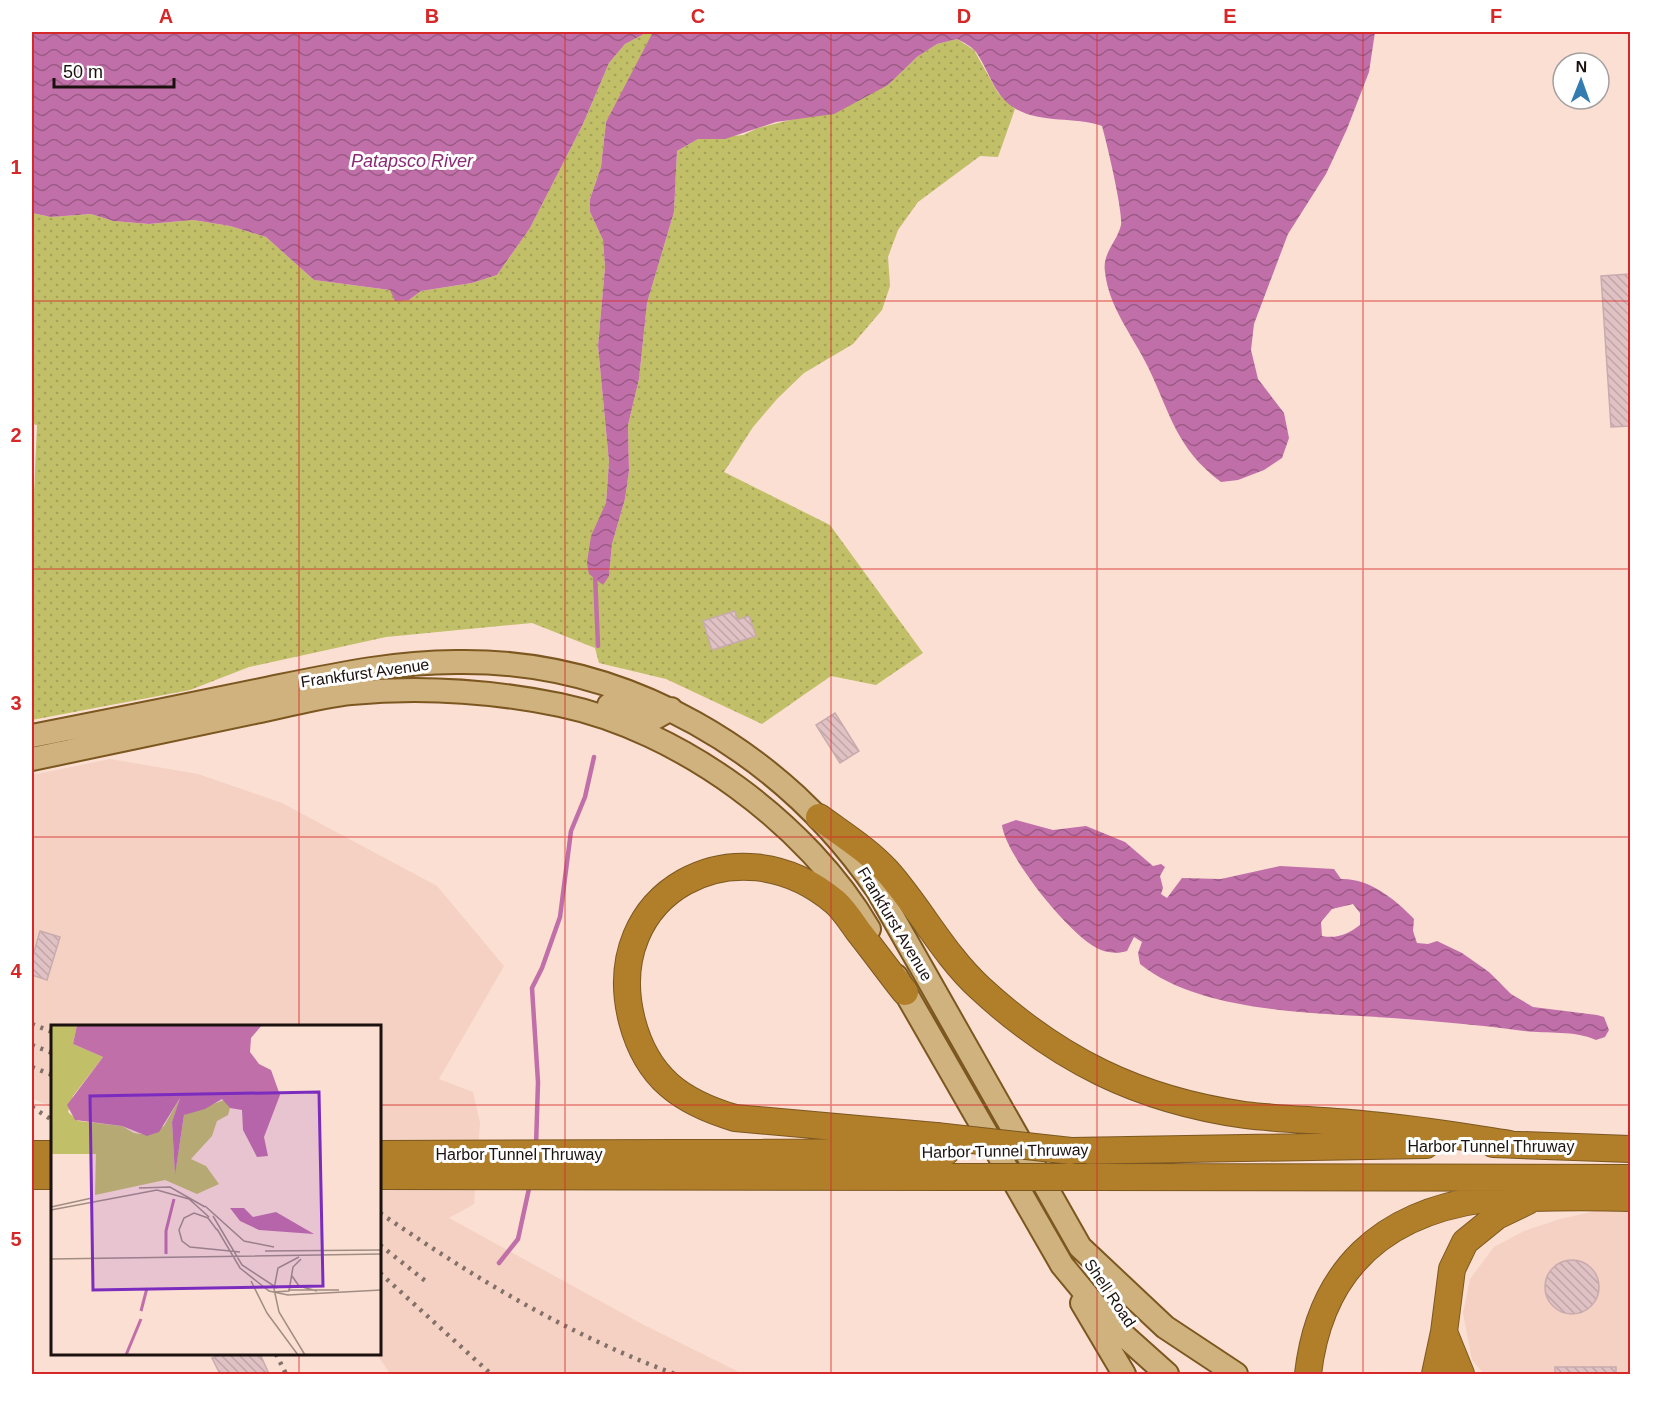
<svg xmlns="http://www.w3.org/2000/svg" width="1662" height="1406" viewBox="0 0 1662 1406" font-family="Helvetica,sans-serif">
<defs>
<pattern id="park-dots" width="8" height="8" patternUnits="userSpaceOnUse" patternTransform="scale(1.5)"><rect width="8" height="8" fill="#c1bf68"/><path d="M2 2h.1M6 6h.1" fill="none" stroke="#a5a359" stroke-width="1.8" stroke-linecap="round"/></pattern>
<pattern id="water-waves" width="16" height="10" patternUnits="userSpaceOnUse" patternTransform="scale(1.5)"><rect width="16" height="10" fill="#c16fa8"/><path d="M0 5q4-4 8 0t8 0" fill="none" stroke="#9c5a87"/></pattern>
<pattern id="building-back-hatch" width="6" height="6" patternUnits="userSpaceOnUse" patternTransform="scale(1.5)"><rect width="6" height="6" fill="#e0c2c4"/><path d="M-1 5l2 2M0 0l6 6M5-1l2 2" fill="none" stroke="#c0a6a7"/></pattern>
</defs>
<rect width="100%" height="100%" fill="#fbdfd3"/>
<path fill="#f4d1c2" d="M110 759 198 774 282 803 437 886 504 966 439 1079 473 1092 480 1123 474 1204 449 1218 642 1324 743 1374H390L377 1354H380V1026H52V1107L32 1098V775Z
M1600 1210 1630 1212V1374H1484L1472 1360 1463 1313 1470 1279 1494 1247 1524 1231 1560 1219Z"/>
<path fill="url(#park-dots)" d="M648 32H653L652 38 606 122 601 167 590 199V212L603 240 605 267 598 346 609 462 606 503 609 576 612 544 625 499 629 471 628 425 639 379 647 303 674 212 677 151 698 139 743 135 758 128 794 119 888 85 917 57 937 44 957 39 974 50 998 93 1015 109 998 157 980 156 918 202 898 230 888 257 890 286 882 310 853 344 804 373 777 399 753 427 724 472 830 525 923 653 876 685 831 676 762 724 666 679 599 663 595 648 532 623 386 637 249 667 190 690 32 720V539L37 425 32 424V213L51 217 91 214 113 221 149 224 193 220 230 226 266 237 314 280 390 290 409 300 421 291 472 283 497 275 530 228 583 124 609 63 625 44Z"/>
<path fill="url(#water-waves)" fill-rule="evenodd" d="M32 32H648L625 44 609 63 583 124 530 228 497 275 472 283 421 291 409 300 395 301 390 290 314 280 266 237 230 226 193 220 149 224 113 221 91 214 51 217 32 213Z
M653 32H1375L1369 72 1347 129 1326 174 1288 234 1254 324 1251 350 1258 379 1284 413 1289 438 1282 458 1264 470 1238 480 1221 482C1176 448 1171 415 1148 367 1133 336 1109 308 1105 272 1102 253 1117 242 1121 225 1123 211 1107 144 1102 126 1074 116 1043 124 1016 109 994 97 989 70 976 52 971 46 963 42 957 39L937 44 917 57 888 85 834 114 776 122 725 139H698L677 151 674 212 647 303 639 379 628 425 629 471 625 499 612 544 609 576 603 585 589 574 587 563 591 536 606 503 609 462 598 346 605 267 603 240 590 212V199L601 167 606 122Z
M1016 820 1053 830 1086 826 1125 842 1153 866 1161 864 1165 867 1160 876 1163 888 1161 894 1167 898 1182 878 1221 879 1280 866 1334 869 1341 879C1369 878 1395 899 1414 919L1413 931 1417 943 1428 944 1437 941 1462 953 1489 972 1511 994 1533 1007 1597 1015 1604 1017 1609 1030 1605 1037 1596 1040C1573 1030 1549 1034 1524 1031 1480 1025 1436 1021 1392 1018 1317 1013 1200 1013 1140 964L1138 953 1142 942 1134 937 1127 951C1118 954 1110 953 1101 950 1072 939 1005 855 1002 825ZM1353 904 1360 913V925C1348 934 1337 939 1322 936L1321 922 1332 909Z"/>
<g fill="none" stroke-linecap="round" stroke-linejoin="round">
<path stroke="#c16fa8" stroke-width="4.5" d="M595 575 598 646
M536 1146 538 1082 532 988 542 968 560 917 571 831 585 797 594 757
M499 1263 518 1239 530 1184"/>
</g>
<path fill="url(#building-back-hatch)" stroke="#c9abae" stroke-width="1.5" d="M1630 267V426L1611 427 1601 276 1630 274Z
M735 611 737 620 749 616 756 636 712 650 703 621Z
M835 713 859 751 840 763 816 725Z
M40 931 60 937 47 980 32 975V959Z
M1545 1287a27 27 0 1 1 54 0a27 27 0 1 1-54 0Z
M223 1354H260L269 1374H220L212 1358Z
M1555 1367H1616V1374H1555Z"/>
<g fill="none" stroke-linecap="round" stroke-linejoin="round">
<g stroke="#7c5820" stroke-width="26">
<path id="major" d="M609 705 655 718 671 709
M32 736C108 721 185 706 261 690 325 677 390 662 456 662 627 659 783 752 878 891L1080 1247 1165 1327 1236 1374
M32 759C106 744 181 727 255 712 287 706 319 696 351 693 422 686 491 691 560 705 680 730 808 824 869 929
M896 976 1062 1265 1110 1323 1167 1374
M1082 1303 1124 1374"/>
</g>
<g stroke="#7c5820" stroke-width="28">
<path id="highway" d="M819 817C842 834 868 850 887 871 920 908 943 954 980 988 1058 1060 1139 1100 1245 1115 1286 1120 1329 1120 1371 1125 1418 1129 1464 1137 1510 1144
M905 992C889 972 874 951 858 931 851 921 844 910 835 902 737 819 599 892 632 1021 647 1078 681 1102 735 1118L936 1136
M1493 1144 1630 1149
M1071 1151 1426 1145
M32 1154H52
M380 1154 946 1152
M32 1176H52
M380 1176 960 1177
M1087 1177 1630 1178
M1444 1332 1461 1374
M1308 1374C1320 1270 1382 1213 1485 1199 1500 1197 1515 1198 1530 1198 1564 1197 1597 1197 1630 1198
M1435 1374 1444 1332 1452 1269 1465 1242 1497 1216 1528 1201"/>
</g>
<use href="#major" stroke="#d0b27f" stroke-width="22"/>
<use href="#highway" stroke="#b17e2a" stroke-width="26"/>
<path stroke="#827069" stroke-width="4.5" stroke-dasharray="3 6" stroke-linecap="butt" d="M32 1024 52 1032
M32 1045 52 1053
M32 1067 52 1075
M32 1107 52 1120
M380 1213C473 1277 568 1335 675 1374
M380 1245 428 1283
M380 1273 491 1374
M276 1354 286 1374"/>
<g stroke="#7c5820" stroke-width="28" stroke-linecap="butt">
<path id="highway-bridge" d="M936 1136 1071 1151
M960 1177H1087"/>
</g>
<use href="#highway-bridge" stroke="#b17e2a" stroke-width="26"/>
</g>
<path fill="none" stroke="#d62828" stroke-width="1.5" stroke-opacity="0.55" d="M299 32V1026M565 32V1374M831 32V1374M1097 32V1374M1363 32V1374M32 301H1630M32 569H1630M32 837H1630M32 1105H52M380 1105H1630M299 1354V1374"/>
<g text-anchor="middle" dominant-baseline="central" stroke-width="6" stroke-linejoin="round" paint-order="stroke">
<g font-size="16" fill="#1b110e" stroke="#fff">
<text transform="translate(365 673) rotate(-8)">Frankfurst Avenue</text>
<text transform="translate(895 924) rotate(59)">Frankfurst Avenue</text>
<text x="1491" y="1146">Harbor Tunnel Thruway</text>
<text transform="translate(1005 1151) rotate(-1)">Harbor Tunnel Thruway</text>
<text x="519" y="1154">Harbor Tunnel Thruway</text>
<text transform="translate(1110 1293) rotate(56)">Shell Road</text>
</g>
<g font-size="18" font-style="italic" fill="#8b2973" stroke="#fff">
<text x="412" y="161">Patapsco River</text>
</g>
</g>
<g transform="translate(51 1025)">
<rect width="330" height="330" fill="#fbdfd3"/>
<path d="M0 0H26L22 19 52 32 22 71 17 87 27 96 71 101 83 108 98 110 113 101 129 73 121 97 124 149 133 90 173 75 179 83 177 90 166 96 161 111 140 134 155 141 168 159 146 169 114 155 44 170 45 129H0Z" fill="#c1bf68"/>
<path d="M26 0H211L200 13 199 27 208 39 220 45 229 70 213 112 217 131 206 132 192 105 191 85 179 83 171 74 154 84 133 90 124 150 121 97 129 73 108 107 96 111 71 101 24 95 16 80 52 32 22 19ZM179 183H193L202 192 225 187 263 209 208 205 189 196Z" fill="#c16fa8"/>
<path fill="none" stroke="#c16fa8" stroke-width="3" d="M115 229V206L123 174M90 286 96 263M75 330 90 294"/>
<path fill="none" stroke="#a18d84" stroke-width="1.5" d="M88 163 119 162 154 182M154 181 193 216 223 222M0 182 41 173M0 185 106 165 138 174 158 192M162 191 191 240 226 263M166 204 189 243 218 266 237 270 330 265M166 205 157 193 143 188 133 193 128 205 131 216 139 222 189 227M214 226 330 225M248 232 227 243 223 264 228 287 254 330M0 234 330 229M241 251 248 261 266 266M200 256 216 288 247 330M237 265H288M222 267 238 266 242 242 250 234"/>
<path fill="#7b2cbf" fill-opacity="0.15" stroke="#7b2cbf" stroke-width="3" d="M268 67 272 261 42 265 39 71Z"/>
<rect width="330" height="330" fill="none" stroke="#1b110e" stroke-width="3"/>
</g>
<rect width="1662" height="1406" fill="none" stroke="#ffffff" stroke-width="66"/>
<g transform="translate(1581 81) rotate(1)"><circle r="28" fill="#ffffff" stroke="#a4a09f" stroke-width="1.5"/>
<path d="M0-4.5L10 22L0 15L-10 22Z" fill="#337cb0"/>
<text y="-9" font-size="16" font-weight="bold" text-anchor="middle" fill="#1b110e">N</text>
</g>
<path d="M54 78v9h120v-9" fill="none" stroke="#1b110e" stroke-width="3"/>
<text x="63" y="78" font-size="18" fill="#1b110e" stroke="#ffffff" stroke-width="4.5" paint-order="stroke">50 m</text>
<rect x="33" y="33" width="1596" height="1340" fill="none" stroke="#d62828" stroke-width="2"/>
<g font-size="20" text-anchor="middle" font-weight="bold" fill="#d62828">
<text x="166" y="23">A</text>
<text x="432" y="23">B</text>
<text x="698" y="23">C</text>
<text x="964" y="23">D</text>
<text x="1230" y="23">E</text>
<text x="1496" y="23">F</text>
<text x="16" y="174">1</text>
<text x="16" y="442">2</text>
<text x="16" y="710">3</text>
<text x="16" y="978">4</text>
<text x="16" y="1246">5</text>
</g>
</svg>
